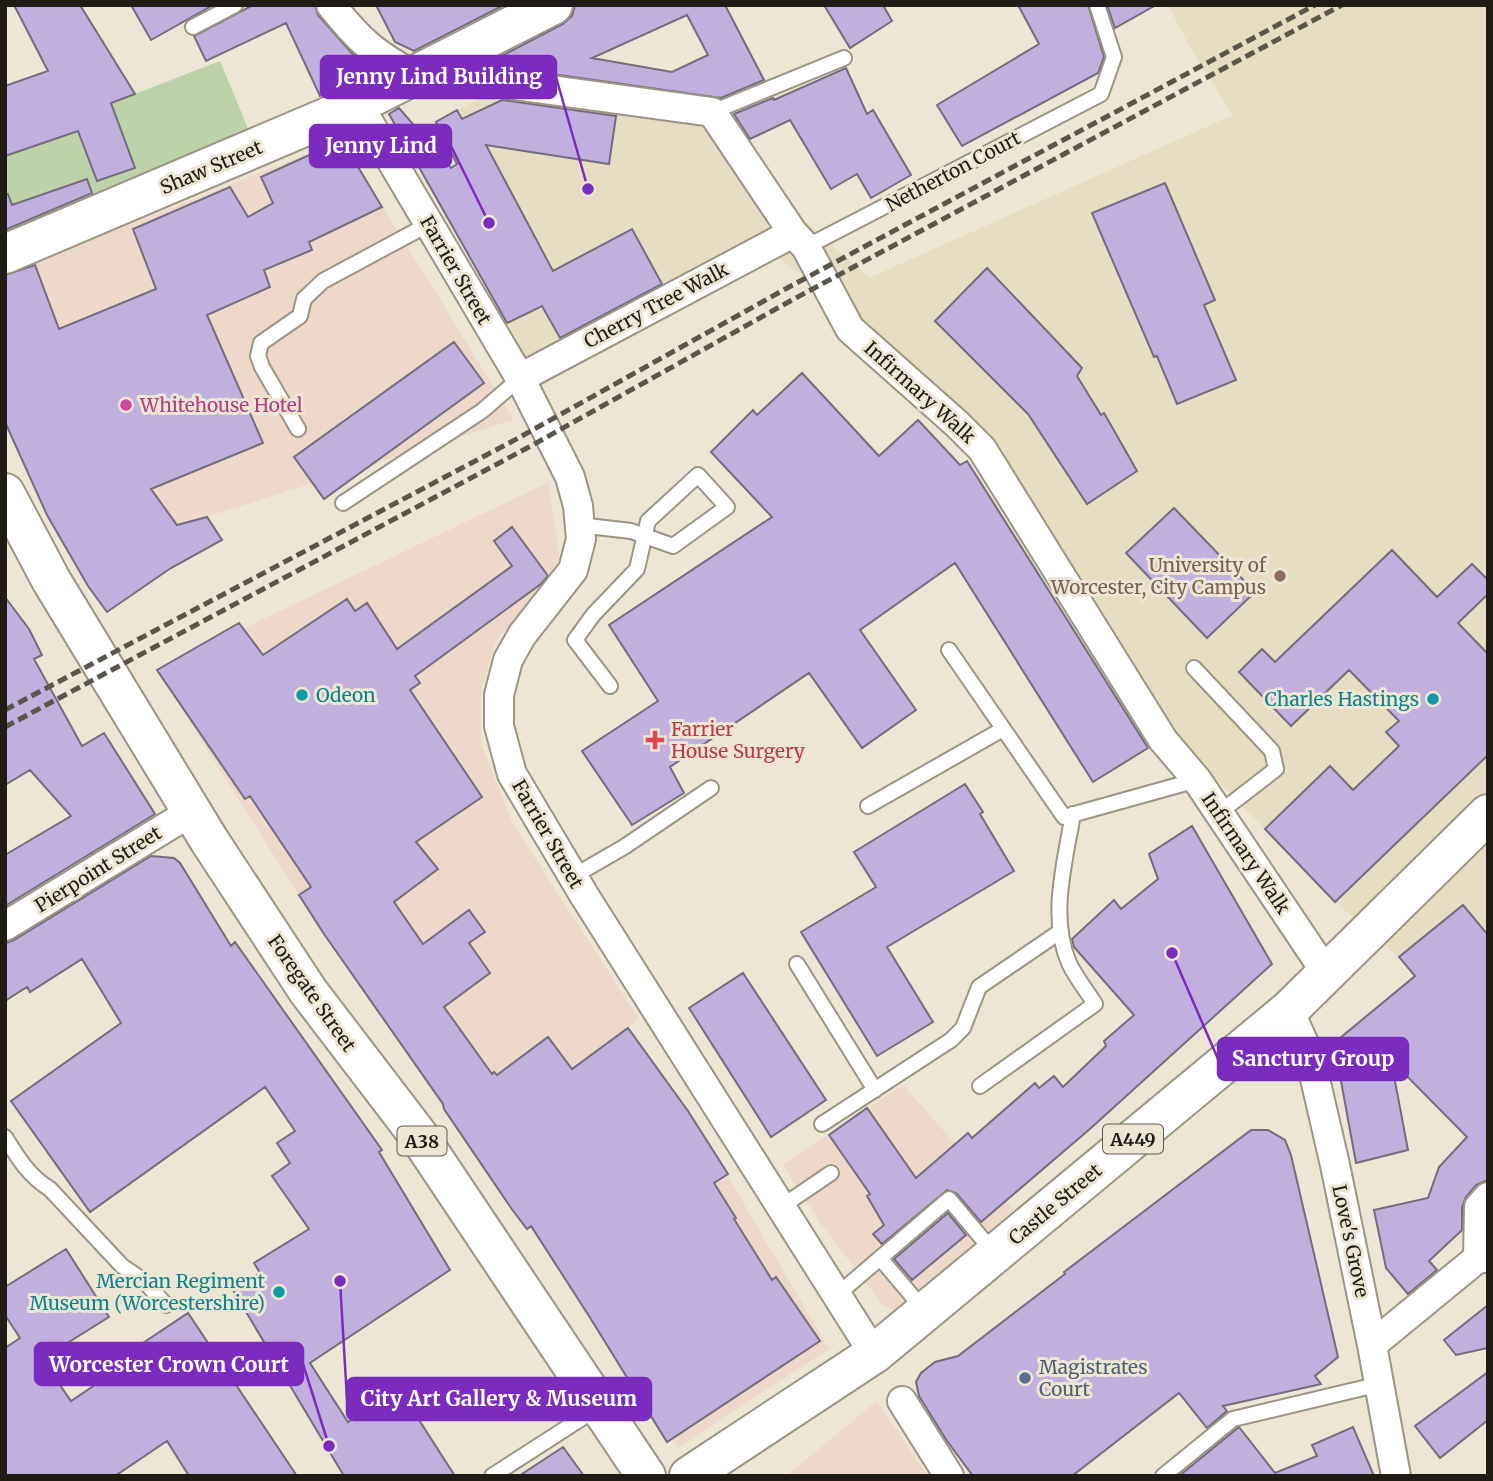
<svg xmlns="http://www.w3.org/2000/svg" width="1493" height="1481" viewBox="0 0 1493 1481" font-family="Merriweather,serif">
<rect width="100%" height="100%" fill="#ede6d4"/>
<path fill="#edd8ca" d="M342 140 514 420 72 559 47 516 5 422V274Z
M549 482 559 557 549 578 496 641 481 690V744L513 824 639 1019 628 1028 689 1110 829 1349 678 1448 531 1227 527 1229 511 1208 299 895 157 670Z
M903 1085 1014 1210 904 1308 894 1310 883 1305 821 1224 783 1165Z
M877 1401 928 1476H786Z"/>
<path fill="#e6ddc3" d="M1168 5H1488V1062L1399 957 1335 902 1172 733 972 419 851 312 779 258 527 362 403 139 499 88 706 124 769 228 807 222 869 278 1233 115 1192 51Z"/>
<path fill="#bed2aa" d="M220 61 252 138 5 236V125L73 118Z"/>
<path fill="#c1afdd" stroke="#736d7d" stroke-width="2" fill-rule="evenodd" d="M14 5H80L135 94 111 103 135 168 97 181 78 131 5 156V86L48 71Z
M131 5H213L151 40Z
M253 5H315L318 15 365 68 366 75 320 96 286 23 206 61 194 36Z
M376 5H504L414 51 395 42Z
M575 5H725L764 80 721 98 503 67 496 59 563 24 572 16ZM687 15 708 55 672 72 592 58Z
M824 5H883L892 21 850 48Z
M1018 5H1088L1104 57 1098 73 962 146 937 105 1039 44Z
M1107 5H1156L1115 28Z
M846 68 867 114 873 110 911 175 871 198 857 174 831 189 790 120 750 139 734 114 773 98 774 100Z
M502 100 616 116 609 164 486 145 553 271 632 229 662 284 560 338 542 306 507 323 389 114 399 108 451 168 457 164 436 122 457 110 462 119Z
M342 140 382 207 309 242 312 250 264 270 270 287 207 315 263 443 151 489 177 525 207 517 222 540 171 568 107 612 88 586 47 515 5 422V275L35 265 59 329 156 289 133 229 230 187 248 217 273 203 261 177Z
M87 179 92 193 5 230V194H8L12 205Z
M1165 183 1215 300 1204 305 1236 380 1177 404 1157 356 1154 357 1092 213Z
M987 268 1082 368 1077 376 1101 415 1104 413 1137 471 1087 504 1028 414 935 321Z
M454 342 484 383 324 499 294 457Z
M802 373 879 456 918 420 960 465 967 461 1148 748 1093 782 955 563 860 630 916 710 862 748 809 673 670 767 684 793 632 825 582 751 658 701 609 625 772 517 711 452 753 410 757 415Z
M1174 508 1255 592 1207 638 1126 553Z
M512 527 548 576 541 584 415 676 420 683 410 690 482 797 416 842 438 869 394 902 423 944 469 910 485 932 469 943 490 973 444 1007 492 1074 494 1072 497 1075 548 1037 572 1069 628 1028 688 1111 728 1174 714 1183 736 1218 734 1219 772 1280 776 1277 820 1341 667 1442 589 1316 531 1226 527 1229 511 1208 444 1109 443 1104 324 934 299 895 311 887 250 796 245 799 157 670 239 623 263 655 347 599 355 611 367 603 397 649 512 566 494 541Z
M1392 550 1437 597 1472 564 1488 580V594L1458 623 1488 654V755L1335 902 1265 829 1330 766 1353 790 1399 746 1386 732 1399 721 1349 670 1291 726 1239 672 1262 649 1275 662Z
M5 597 29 629 42 655 34 659 82 746 104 733 155 814 5 906V855L71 816 30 770 5 785Z
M965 784 983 812 980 814 1014 871 887 947 933 1022 877 1056 801 932 876 887 854 852Z
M1192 826 1272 964 1091 1128 981 1222 956 1193 947 1190 882 1244 873 1234 884 1225 867 1196 870 1194 829 1135 867 1108 916 1178 968 1133 972 1138 1035 1083 1039 1088 1054 1076 1063 1087 1106 1046 1104 1041 1134 1015 1074 947 1072 939 1114 900 1121 909 1158 879 1149 854Z
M151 856 174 858 180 863 231 946 235 942 382 1150 379 1152 450 1270 310 1363 348 1422 399 1389 455 1476H344L233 1290 260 1273 254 1263 309 1229 272 1176 290 1163 277 1143 295 1131 265 1087 90 1212 11 1101 121 1023 82 959 30 992 27 987 5 1001V943L14 940Z
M1463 905 1488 935V1180L1476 1185 1466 1197 1462 1207V1230L1429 1261 1437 1270 1408 1294 1386 1268 1374 1210 1428 1198 1439 1167 1467 1137 1391 1060 1408 1150 1356 1163 1334 1043 1415 976 1399 957Z
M743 973 826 1100 771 1137 689 1008Z
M1251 1130H1268L1285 1140 1291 1155 1338 1357 1315 1376 1321 1384 1223 1406 1227 1411 1207 1428 1179 1393 1072 1476H973L947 1441 919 1396 916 1382 921 1373 935 1362 958 1356 1065 1274 1064 1272Z
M948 1213 966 1235 912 1280 894 1259Z
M66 1249 109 1317 42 1359 71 1401 123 1366 119 1359 188 1313 297 1476H189L167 1441 115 1476H5V1348L20 1338 5 1315V1287Z
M1488 1305V1348L1456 1355 1444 1340Z
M1488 1372V1420L1440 1458 1415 1426Z
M1239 1427 1275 1473 1317 1456 1312 1445 1353 1427 1374 1476H1179Z
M563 1447 584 1476H519Z"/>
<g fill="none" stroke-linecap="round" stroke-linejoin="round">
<g stroke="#9b9584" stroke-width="18">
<path id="lane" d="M193 27 235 5
M712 112 844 58
M806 247 1101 94 1114 57 1097 5
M298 429 262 367 258 356 261 343 300 316 304 299 323 281 429 224
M343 503 482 411 520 378
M579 525 631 531 673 546 727 507 698 475 648 521 637 569 593 615 575 640 610 686
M949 650 1064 817 1197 780
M1194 668 1272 751 1276 769 1219 813
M868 806 1003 729
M572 877 624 847 711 788
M797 964 875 1090
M980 1086 1095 1004C1087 991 1076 978 1069 963 1049 917 1065 862 1073 814
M822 1124 951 1040 963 1028 979 987 1061 931
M5 1137C18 1158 29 1176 50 1189L122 1266 144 1281 166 1305
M781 1207 831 1173
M880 1258 924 1310
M837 1295 949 1199 995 1254
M492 1476 599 1407
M1163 1476 1233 1419 1380 1384"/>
</g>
<g stroke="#9b9584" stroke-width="32">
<path id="street" d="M331 5C358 39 375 55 414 75
M478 80 712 112 793 233 806 247 850 329 957 424 982 449 1163 740 1197 780 1327 974
M358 104 520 378 570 477 578 506 581 539 573 570 522 635 508 660 499 695V726L512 774 584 895 874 1354
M520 378 793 233
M5 926 191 812
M1289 1010 1310 1057 1335 1165 1372 1345 1396 1476
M1478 1258 1479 1207 1488 1197
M1372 1345 1478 1258H1488
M902 1401 949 1476"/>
</g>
<g stroke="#9b9584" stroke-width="42">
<path id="secondary" d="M5 254 358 104 553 5"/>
</g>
<g stroke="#9b9584" stroke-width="42">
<path id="primary" d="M5 493 51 580 209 840 308 991 418 1135 646 1476
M689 1476 874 1354 938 1301 1289 1010 1488 814"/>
</g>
<use href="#lane" stroke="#fff" stroke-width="14"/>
<use href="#street" stroke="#fff" stroke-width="28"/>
<use href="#secondary" stroke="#fff" stroke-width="38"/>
<use href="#primary" stroke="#fff" stroke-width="38"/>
<path stroke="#5a564c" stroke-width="5" stroke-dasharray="10 5" stroke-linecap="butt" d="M5 710 511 442 789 287 1315 5
M5 727 529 447 792 300 1342 5"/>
</g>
<circle fill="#d1479c" stroke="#ede6d4" stroke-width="2.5" cx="126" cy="405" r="7"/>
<circle fill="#8d6e63" stroke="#ede6d4" stroke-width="2.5" cx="1280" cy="576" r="7"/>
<g fill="#0f9aa8" stroke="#ede6d4" stroke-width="2.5">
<circle cx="302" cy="695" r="7"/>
<circle cx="1433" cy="699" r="7"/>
<circle cx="279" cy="1292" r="7"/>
</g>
<path fill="#e0444e" stroke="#ede6d4" stroke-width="2.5" d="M651.5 729.5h7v7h7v7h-7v7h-7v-7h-7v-7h7z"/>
<circle fill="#5c6f8a" stroke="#ede6d4" stroke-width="2.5" cx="1025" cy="1378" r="7"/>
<g text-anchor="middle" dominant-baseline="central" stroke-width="6" stroke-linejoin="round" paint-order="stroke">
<g fill="#ede6d4" stroke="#5c594e" stroke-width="2">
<rect x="1103" y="1124.5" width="60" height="29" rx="5"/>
<rect x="397.5" y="1126.5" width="49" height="29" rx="5"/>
</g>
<g font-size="18" font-weight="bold" fill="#1e1c15">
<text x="1133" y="1139">A449</text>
<text x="422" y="1141">A38</text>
</g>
<g font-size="19" fill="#1e1c15" stroke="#ede6d4">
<text transform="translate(211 167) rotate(-23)">Shaw Street</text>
<text transform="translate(953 171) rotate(-28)">Netherton Court</text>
<text transform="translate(456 270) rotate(60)">Farrier Street</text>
<text transform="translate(656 305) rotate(-28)">Cherry Tree Walk</text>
<text transform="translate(920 392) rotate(42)">Infirmary Walk</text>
<text transform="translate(548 834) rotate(60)">Farrier Street</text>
<text transform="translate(1246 853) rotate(56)">Infirmary Walk</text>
<text transform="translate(98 869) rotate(-32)">Pierpoint Street</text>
<text transform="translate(312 993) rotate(55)">Foregate Street</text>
<text transform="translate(1055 1204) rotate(-40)">Castle Street</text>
<text transform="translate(1351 1241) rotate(78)">Love's Grove</text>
</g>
<g font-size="19" fill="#b23c85" stroke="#ede6d4" text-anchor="start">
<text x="140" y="405">Whitehouse Hotel</text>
</g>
<g font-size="19" fill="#785e54" stroke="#ede6d4" text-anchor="end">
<text x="1266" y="565">University of<tspan x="1266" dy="22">Worcester, City Campus</tspan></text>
</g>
<g font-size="19" fill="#0d838f" stroke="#ede6d4" text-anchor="end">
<text x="316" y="695" text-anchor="start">Odeon</text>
<text x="1419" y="699">Charles Hastings</text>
<text x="265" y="1281">Mercian Regiment<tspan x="265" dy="22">Museum (Worcestershire)</tspan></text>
</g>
<g font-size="19" fill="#be3a42" stroke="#ede6d4" text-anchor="start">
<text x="671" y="729">Farrier<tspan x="671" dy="22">House Surgery</tspan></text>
</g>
<g font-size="19" fill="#4e5e75" stroke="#ede6d4" text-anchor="start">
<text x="1039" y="1367">Magistrates<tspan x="1039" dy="22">Court</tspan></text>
</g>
</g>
<path fill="none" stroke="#7b2cbf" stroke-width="2.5" d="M588 189L556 77M489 223L451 146M1172 953L1218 1059M329 1446L303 1364M340 1281L347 1399"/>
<g fill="#7b2cbf" stroke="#ede6d4" stroke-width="2.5">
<circle cx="588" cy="189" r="7"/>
<circle cx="489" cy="223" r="7"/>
<circle cx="1172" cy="953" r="7"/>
<circle cx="329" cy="1446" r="7"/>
<circle cx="340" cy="1281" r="7"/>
</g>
<g fill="#7b2cbf" stroke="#7b2cbf" stroke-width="2.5">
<rect x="321" y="56" width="235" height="42" rx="7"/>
<rect x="310" y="125" width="141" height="42" rx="7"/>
<rect x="1218" y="1038" width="190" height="42" rx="7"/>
<rect x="35" y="1343" width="268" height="42" rx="7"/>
<rect x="347" y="1378" width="304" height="42" rx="7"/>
</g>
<g font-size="21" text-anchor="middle" font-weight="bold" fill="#fff">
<text x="439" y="84">Jenny Lind Building</text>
<text x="381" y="153">Jenny Lind</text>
<text x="1313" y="1066">Sanctury Group</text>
<text x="169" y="1372">Worcester Crown Court</text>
<text x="499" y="1406">City Art Gallery &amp; Museum</text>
</g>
<rect width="1493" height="1481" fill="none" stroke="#1e1c15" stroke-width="14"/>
</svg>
